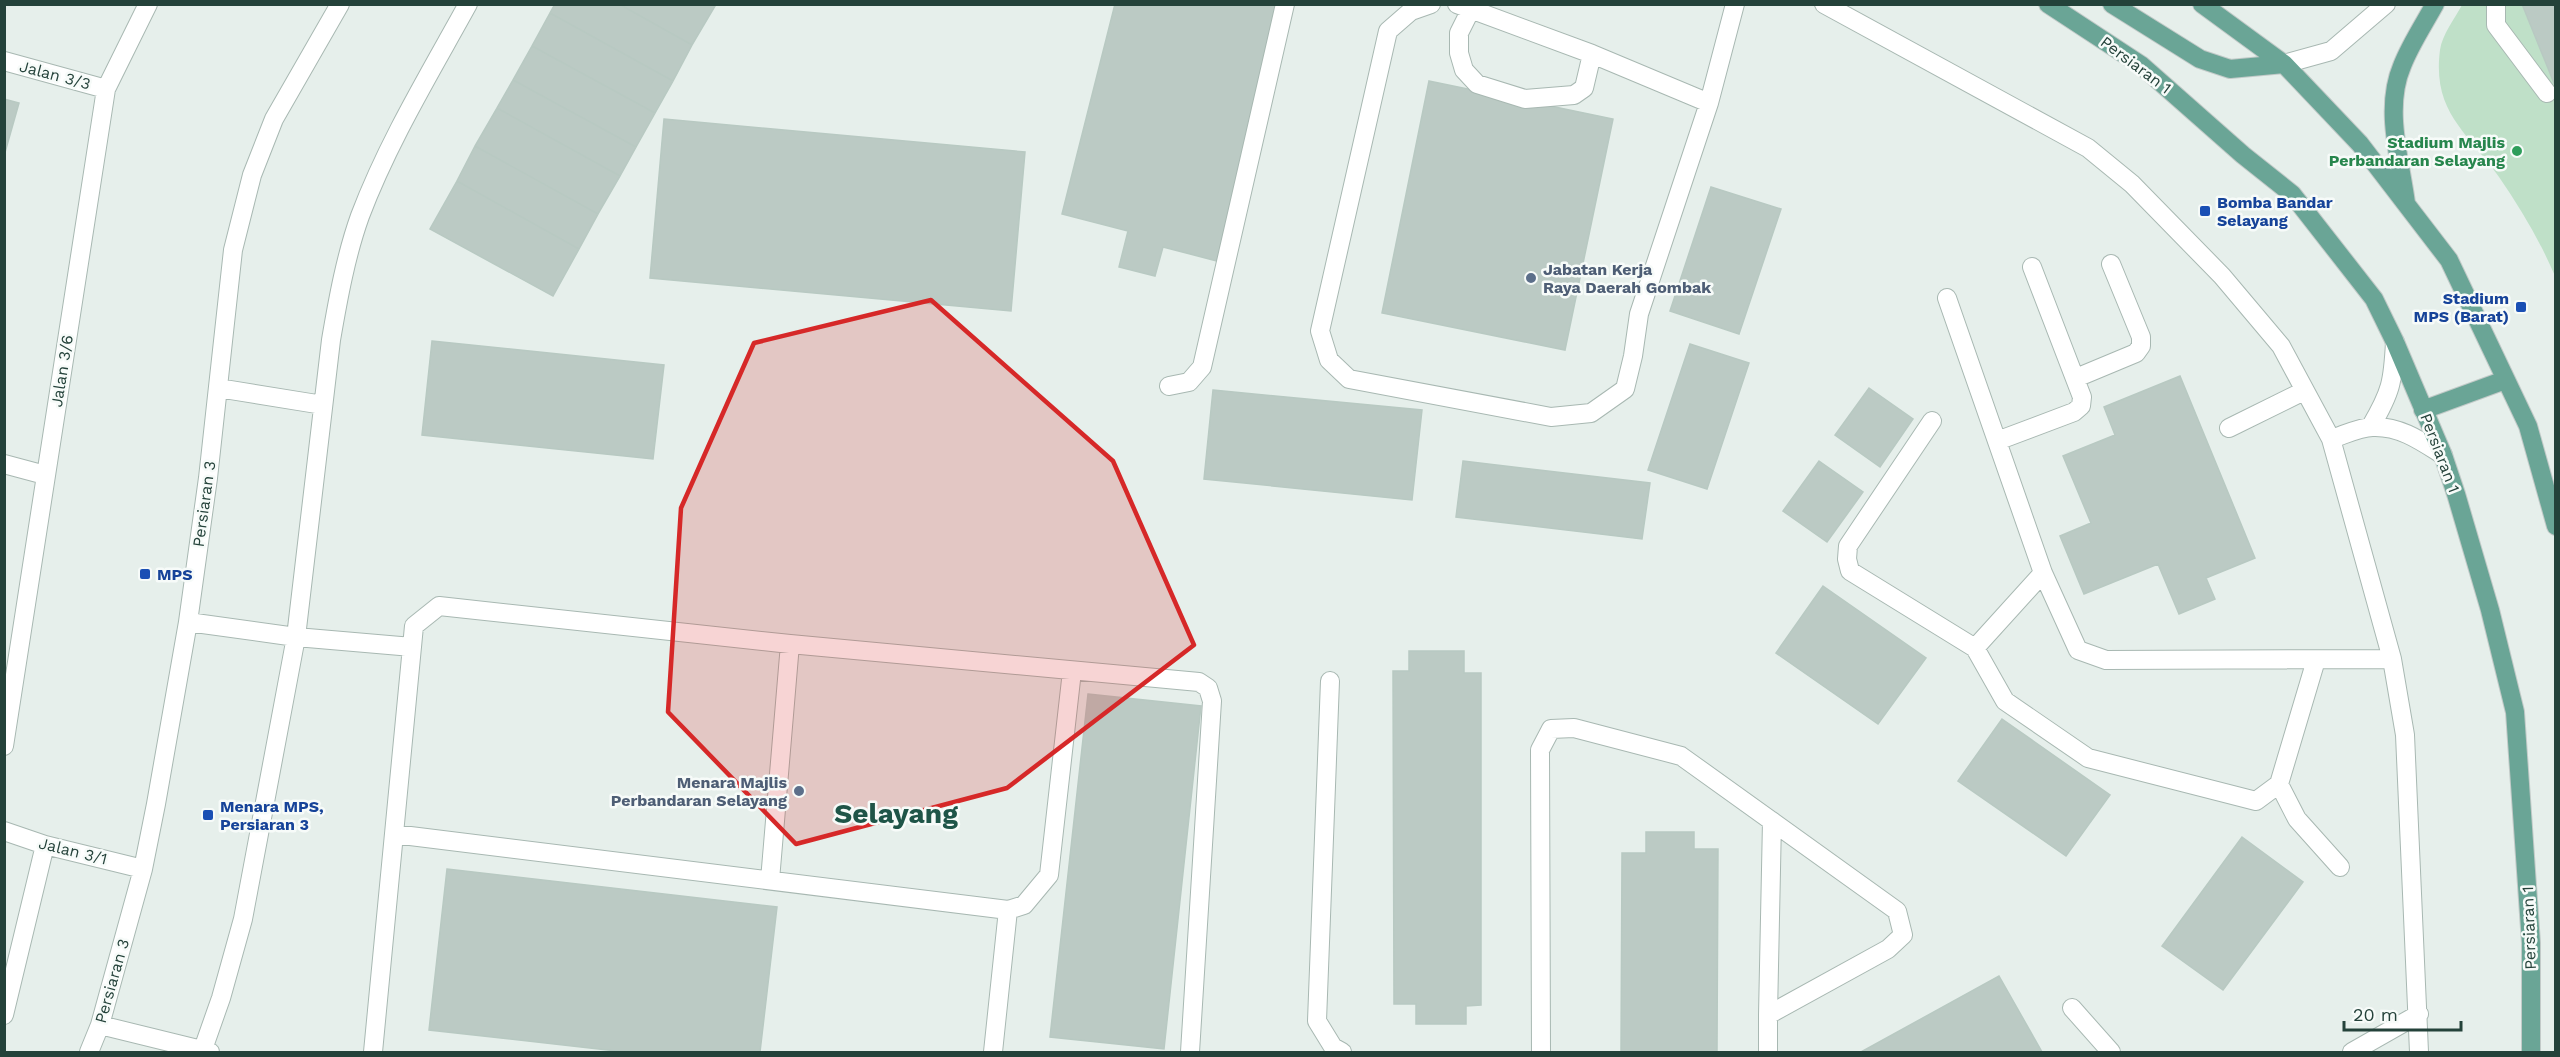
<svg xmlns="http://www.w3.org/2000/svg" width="2560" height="1057" viewBox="0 0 2560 1057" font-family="'Work Sans',sans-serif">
<rect width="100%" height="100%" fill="#e6efeb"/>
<path fill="#bfe0c8" d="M2462 5H2555V276C2540 241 2521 209 2499 177 2467 132 2432 112 2440 50 2442 35 2455 18 2462 5Z"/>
<path fill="#bbcac4" stroke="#b8c9c2" stroke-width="1.5" d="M555 4H619L692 45 673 81 550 13Z
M619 4H711L715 6 692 45Z
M1115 4H1282L1217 261 1163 247 1155 276 1119 267 1128 231 1062 214Z
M2522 4H2556V88Z
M550 13 673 81 655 113 532 46Z
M532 46 655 113 636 147 513 80Z
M513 80 636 147 620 176 497 108Z
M1429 81 1613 119 1565 350 1382 313Z
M4 99 19 103 4 156Z
M497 108 620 176 598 214 475 146Z
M664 119 1025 152 1011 311 650 278Z
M475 146 598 214 579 249 457 181Z
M457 181 579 249 553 296 430 229Z
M1711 187 1781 209 1739 334 1670 311Z
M432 341 664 365 653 459 422 435Z
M1690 344 1749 363 1707 489 1648 470Z
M2180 376 2255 558 2206 578 2215 599 2179 614 2158 564 2084 594 2060 536 2091 523 2063 456 2115 435 2104 407Z
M1869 388 1913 419 1880 467 1835 435Z
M1213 390 1422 410 1412 500 1204 479Z
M1463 461 1650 483 1642 539 1456 517Z
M1819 461 1863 492 1827 542 1783 511Z
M1823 586 1926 658 1878 724 1776 653Z
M1409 651H1464V673H1481V1005L1466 1006V1024H1416V1004H1394L1393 671H1409Z
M1088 694 1201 706 1164 1049 1050 1037Z
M2002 719 2110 795 2066 856 1958 781Z
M1646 832H1694V849H1718L1717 1052H1621L1622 853H1646Z
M2242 837 2303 882 2223 990 2162 946Z
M447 869 777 907 760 1052H625L429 1030Z
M1999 976 2042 1052H1861Z"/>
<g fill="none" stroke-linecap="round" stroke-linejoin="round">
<g stroke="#a8b8b2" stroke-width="20">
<path id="minor" d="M1431 4 1411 11 1388 31 1320 331 1329 360 1349 379 1551 417 1591 413 1625 389 1633 356 1639 314 1709 103 1735 4
M1457 4 1592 54 1709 103
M1824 4 2088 148 2132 184 2222 276 2281 346 2331 439 2392 659 2405 735 2419 1052
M2496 4V25L2547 93
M1471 9 1459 33V53L1464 70 1477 84 1525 99 1574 95 1584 88 1592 54
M4 61 106 89
M2284 64 2331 51 2386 4
M1947 298 2043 573 2078 650 2106 660 2392 659
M2076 378 2136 353 2141 346V337L2111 264
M1169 386 1189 382 1202 367 1285 4
M218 388 323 405
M1932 421 1848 546 1847 559 1850 571 1975 648 2043 573
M2371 426C2391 392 2393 382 2395 342
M2229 428 2304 391
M2331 439C2344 435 2360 427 2373 427 2400 426 2421 441 2443 455
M1997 441 2074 412 2081 406 2082 397 2032 267
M4 464 45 475
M188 622 296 637 412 647
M1975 648 2005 701 2088 758 2256 801 2279 784 2316 660
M1330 681 1317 1021 1333 1047 1342 1052
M4 746 106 89 148 4
M2279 784 2297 819 2340 867
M4 831 45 845 143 869
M394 834 1008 910 1024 905 1049 875 1072 671
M770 880 790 644
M2072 1008 2111 1052
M4 1015 45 845
M1768 1015 1772 821
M100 1025 210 1052
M89 1052 100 1025 143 869 156 804 188 622 208 478 233 250 252 175 274 119 340 4
M202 1052 221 998 243 919 296 637 331 340C338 299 346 255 360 216 388 142 430 73 468 4
M373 1052 414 626 439 606 790 644 1199 682 1208 688 1212 701 1190 1052
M993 1052 1008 910
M1541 1052 1540 750 1551 729 1574 728 1681 756 1897 911 1903 935 1888 949 1768 1015V1052
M2352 1052 2419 1014"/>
</g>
<g stroke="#c2cac8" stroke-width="20">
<path id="major" d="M2048 4 2141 65 2243 155 2292 194 2374 299 2395 342 2443 455 2456 494 2490 610 2515 712 2531 943V1052
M2112 4 2200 59 2230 69 2284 64
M2202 4 2284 64 2360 144 2449 260 2528 426 2556 526
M2406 203C2400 159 2384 108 2402 66 2410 45 2424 24 2435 4
M2423 410 2505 380"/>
</g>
<use href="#minor" stroke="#fff" stroke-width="18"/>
<use href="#major" stroke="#6aa596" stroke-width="18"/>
</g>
<path fill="#d62828" fill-opacity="0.2" stroke="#d62828" stroke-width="4.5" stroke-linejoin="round" d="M931 300 1113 461 1194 645 1007 788 796 844 668 712 681 508 754 343Z"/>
<circle fill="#2e9e5b" stroke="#f7fbf9" stroke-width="2" cx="2517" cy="151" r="6"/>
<g fill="#1a4fb4" stroke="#f7fbf9" stroke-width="2">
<rect x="2199" y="205" width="12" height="12" rx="3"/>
<rect x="2515" y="301" width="12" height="12" rx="3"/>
<rect x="139" y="568" width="12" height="12" rx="3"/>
<rect x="202" y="809" width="12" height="12" rx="3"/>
</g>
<g fill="#5c6f8a" stroke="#f7fbf9" stroke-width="2">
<circle cx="1531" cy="278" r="6"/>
<circle cx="799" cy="791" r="6"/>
</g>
<g text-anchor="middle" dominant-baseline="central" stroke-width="5" stroke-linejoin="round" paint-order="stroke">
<g font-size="16" fill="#24423a" stroke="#f7fbf9">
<text transform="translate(2136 65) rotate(37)">Persiaran 1</text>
<text transform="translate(55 75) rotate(15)">Jalan 3/3</text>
<text transform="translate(62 371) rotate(-81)">Jalan 3/6</text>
<text transform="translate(2440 453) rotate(69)">Persiaran 1</text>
<text transform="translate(204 504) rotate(-82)">Persiaran 3</text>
<text transform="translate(73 851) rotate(14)">Jalan 3/1</text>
<text transform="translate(2529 928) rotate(-92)">Persiaran 1</text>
<text transform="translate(112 981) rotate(-74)">Persiaran 3</text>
</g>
<g font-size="16" font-weight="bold" fill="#27864d" stroke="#f7fbf9" text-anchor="end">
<text x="2505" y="142">Stadium Majlis<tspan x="2505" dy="18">Perbandaran Selayang</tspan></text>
</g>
<g font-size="16" font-weight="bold" fill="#164399" stroke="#f7fbf9" text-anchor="start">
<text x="2217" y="202">Bomba Bandar<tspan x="2217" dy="18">Selayang</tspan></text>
<text x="2509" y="298" text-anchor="end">Stadium<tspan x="2509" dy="18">MPS (Barat)</tspan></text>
<text x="157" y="574">MPS</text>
<text x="220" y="806">Menara MPS,<tspan x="220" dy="18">Persiaran 3</tspan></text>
</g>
<g font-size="16" font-weight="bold" fill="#4e5e75" stroke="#f7fbf9" text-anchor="start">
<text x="1543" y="269">Jabatan Kerja<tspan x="1543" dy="18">Raya Daerah Gombak</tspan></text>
<text x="787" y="782" text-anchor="end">Menara Majlis<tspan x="787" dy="18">Perbandaran Selayang</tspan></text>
</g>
<g font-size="28" font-weight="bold" fill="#1f5548" stroke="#f7fbf9">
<text x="896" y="813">Selayang</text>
</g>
</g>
<rect width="2560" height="1057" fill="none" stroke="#24423a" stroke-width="12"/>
<path d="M2344 1021v9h117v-9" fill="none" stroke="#24423a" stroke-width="3"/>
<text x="2353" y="1021" font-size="18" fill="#24423a" stroke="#f7fbf9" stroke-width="4.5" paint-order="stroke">20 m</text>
</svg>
